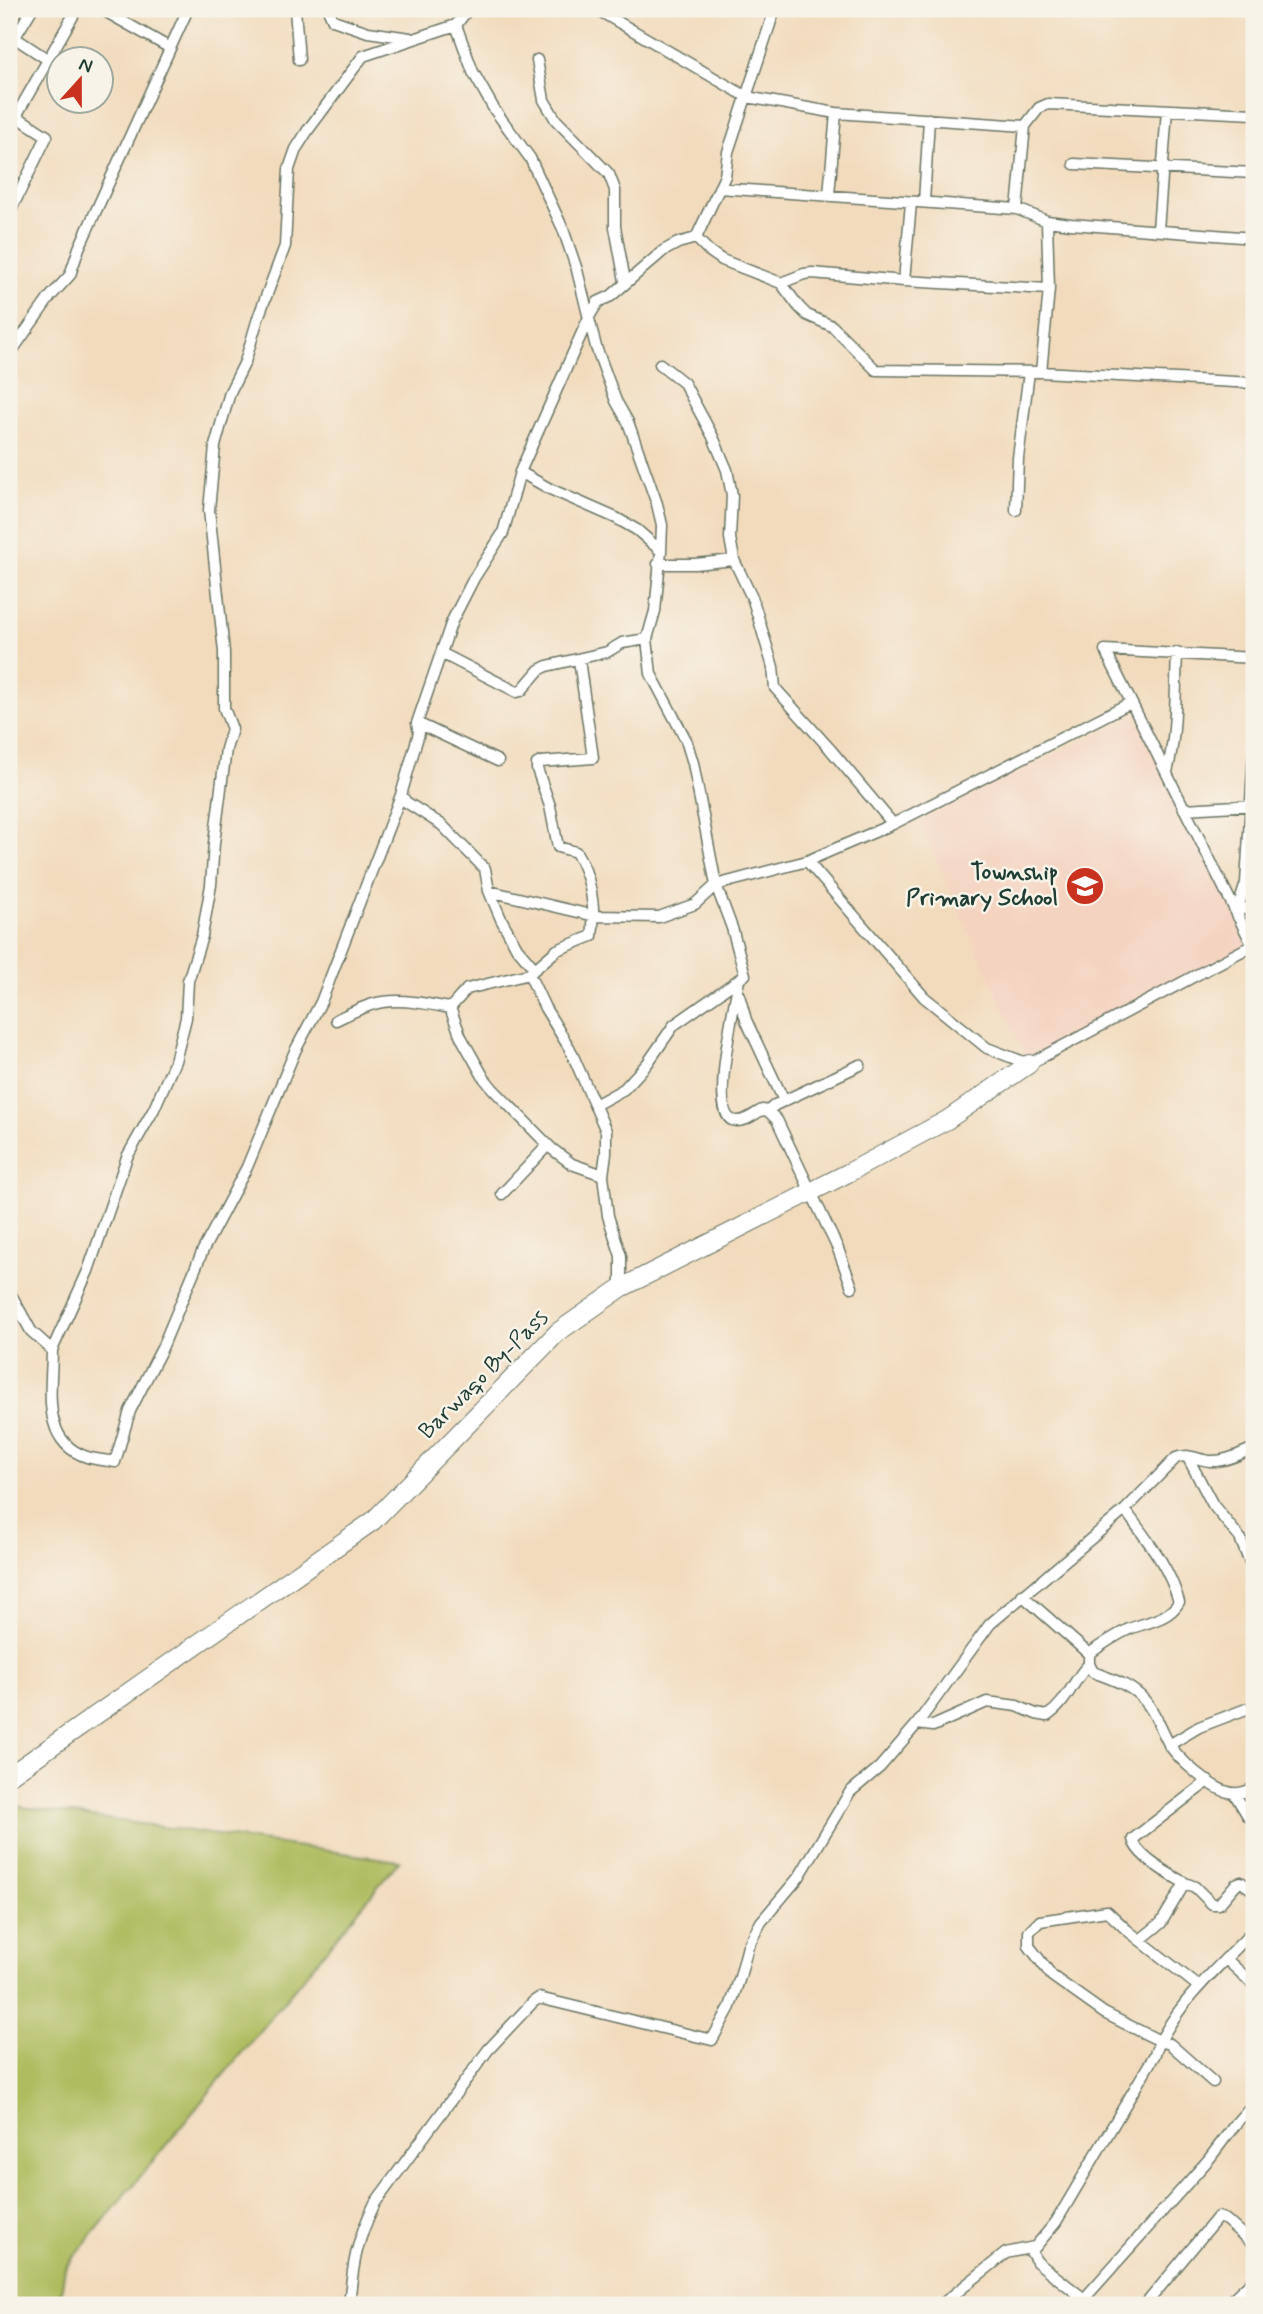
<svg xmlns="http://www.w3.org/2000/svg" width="1263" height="2314" viewBox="0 0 1263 2314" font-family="Mynerve,sans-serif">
<rect width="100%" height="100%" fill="#f7f3e8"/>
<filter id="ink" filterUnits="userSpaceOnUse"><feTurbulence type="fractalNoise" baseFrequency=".0143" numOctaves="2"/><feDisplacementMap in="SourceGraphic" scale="14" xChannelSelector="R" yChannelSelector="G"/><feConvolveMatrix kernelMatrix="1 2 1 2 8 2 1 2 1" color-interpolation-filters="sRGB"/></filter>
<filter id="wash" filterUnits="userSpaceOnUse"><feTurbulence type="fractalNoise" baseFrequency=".00686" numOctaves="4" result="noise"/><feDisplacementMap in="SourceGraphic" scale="28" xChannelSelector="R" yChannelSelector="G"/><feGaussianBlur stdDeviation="1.57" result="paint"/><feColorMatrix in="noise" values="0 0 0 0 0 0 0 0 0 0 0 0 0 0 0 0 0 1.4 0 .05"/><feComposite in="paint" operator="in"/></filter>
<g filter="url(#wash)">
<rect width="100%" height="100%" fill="#f2dbbd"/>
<path fill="#f4d3c0" d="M1136 715 1253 950 1029 1064 919 821Z"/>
<path fill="#afbc5e" stroke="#677c49" stroke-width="2" d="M9 1805 399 1861 65 2268 59 2305H9Z"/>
</g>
<g filter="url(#ink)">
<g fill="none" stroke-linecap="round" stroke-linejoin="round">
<g stroke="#697464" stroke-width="13">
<path id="minor" d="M101 9 170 48
M295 9 299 60
M328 9 333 20 368 32 410 38
M596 9 747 97 836 113 1025 126
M456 25 473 72 494 109 530 158 563 229 577 270 596 347 616 401 628 422 657 504 662 525 661 551 655 611 647 639 651 674 686 740 693 763 716 885 732 928 745 975 674 1025 647 1064 624 1089 595 1105
M15 38 47 59
M9 47 32 9
M537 60 544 100 556 120 609 174 615 190V227L625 281
M1074 164 1254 173
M719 188 1017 209 1047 221 1071 224 1254 238
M829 195 836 113
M924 202 929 119
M1017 209 1025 126 1039 108 1048 104 1254 114
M9 214 47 136 16 116 77 9
M1158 230 1167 110
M696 238 709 251 722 260 781 283 799 307 807 315 832 326 876 370 1041 372 1254 383
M904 281 911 203
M781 283 804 274 812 273 904 281 1049 289
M9 355 50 297 70 275 79 248 188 9
M660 364 684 383 713 437 727 470 732 495 730 538 734 560 753 600 773 667 775 688 830 749 893 824
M1041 372 1049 289 1047 221
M520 472 550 489 616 518 637 530 661 551
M1016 510 1018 458 1029 372
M658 564H695L734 560
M441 653 517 692 521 691 539 670 547 666 607 652 622 643 647 639
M1254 658 1105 650 1254 948
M417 723 498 761
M1167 772C1177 733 1175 693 1177 653
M401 795 406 802 442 825 485 869 489 891 501 919 517 948 534 968
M1184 809 1254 805
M807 861 924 997 987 1048 1029 1064 1253 945
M489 891 595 916 659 917 695 904 716 885 807 861 893 824 1130 703
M1238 908 1254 909
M1238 917V908L1246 883 1254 752
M529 974 545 1008 570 1049 606 1131V1153L603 1175 608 1216 621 1256V1288
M739 980C735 1003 710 1110 732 1120 743 1124 752 1115 762 1110L768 1111 777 1120 838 1249 852 1287
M739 995 746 1020 784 1101
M450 1008 461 1037 484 1078 493 1089 552 1149 572 1164 603 1175
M336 1020C351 1013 367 1004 383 1002 405 999 429 1004 450 1008L467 989 529 974 557 950 592 936C596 909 591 876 576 852L558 847 550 806 537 769V764L541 762 593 758 579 660
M768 1111 775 1105 860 1065
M502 1194 548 1145
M9 1291 31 1331 52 1350C52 1388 40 1442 87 1457 96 1460 106 1460 115 1462L130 1411 162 1348 203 1250 247 1167 295 1051 321 1002 401 795 419 733 417 723 452 621 474 578 503 533 520 472 589 317 598 302 611 296 663 251 678 243 696 238 725 176 728 152 775 9
M52 1350 88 1271 127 1157 154 1109 175 1061 186 1018 188 981 202 936 211 885 214 843 226 749 232 729 224 708V652L209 510 215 446 230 392 245 362 258 318 285 246 289 169 296 149 308 130 363 56 456 25 468 9
M1187 1456 1213 1505 1240 1538 1254 1573
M1022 1595 1089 1654V1664L1093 1672C1111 1679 1132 1685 1145 1701 1156 1713 1161 1730 1169 1744 1178 1759 1211 1788 1228 1792 1237 1795 1246 1792 1254 1788
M1089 1654C1101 1645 1113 1637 1127 1630 1144 1622 1168 1621 1179 1602 1169 1566 1147 1540 1125 1510
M917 1724 933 1726 987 1702 1017 1706 1036 1714 1047 1716C1067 1703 1073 1680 1089 1664
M1169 1745 1199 1727 1254 1706
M1234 1793 1248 1816 1254 1820
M1185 1883C1170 1875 1136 1856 1133 1839L1208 1781
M1140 1940 1161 1923 1185 1883 1195 1887 1212 1904H1219L1236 1884 1241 1882 1254 1891
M1226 1959 1254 1985
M1198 1986 1127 1930 1107 1911 1040 1921 1029 1932V1946L1052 1976 1104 2013 1160 2041 1170 2044 1213 2082
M1083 2300 1209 2159 1237 2122 1254 2103
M349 2305C353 2263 356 2242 375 2203L488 2050 533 2002 539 1998 712 2040 730 2007 740 1977 748 1946 761 1922 799 1877 850 1792 880 1767 917 1724 990 1624 1125 1510 1176 1458C1188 1453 1198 1460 1210 1461 1225 1462 1240 1454 1254 1448
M941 2305 1006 2253 1034 2247
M1092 2305 1037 2262 1031 2252 1056 2222 1154 2056C1173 2005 1218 1968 1254 1930
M1145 2305 1218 2217 1226 2220 1254 2245
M1226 2305 1254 2279"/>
</g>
<g stroke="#697464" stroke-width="20">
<path id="trunk" d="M9 1776 373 1521 558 1332 621 1288 848 1173 947 1120 1029 1064"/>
</g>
<use href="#minor" stroke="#fff" stroke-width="10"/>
<use href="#trunk" stroke="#fff" stroke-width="18"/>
</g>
</g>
<defs>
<g id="school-disc" transform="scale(2.0125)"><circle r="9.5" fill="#c8321e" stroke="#f7f3e8"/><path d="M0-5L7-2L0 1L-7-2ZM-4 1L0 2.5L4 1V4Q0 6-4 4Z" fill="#fff"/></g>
</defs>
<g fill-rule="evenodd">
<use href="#school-disc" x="1085" y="886"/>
</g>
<g text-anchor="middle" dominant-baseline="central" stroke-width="5" stroke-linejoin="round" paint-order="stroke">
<g font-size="23" font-weight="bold" fill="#1f3d34" stroke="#f7f3e8" text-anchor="end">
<text x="1058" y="873">Township<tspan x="1058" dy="26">Primary School</tspan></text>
</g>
<g font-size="23" fill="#1f3d34" stroke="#f7f3e8">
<text transform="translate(484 1375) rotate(-45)">Barwaqo By-Pass</text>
</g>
</g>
<rect width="1263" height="2314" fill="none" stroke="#f7f3e8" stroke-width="35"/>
<g transform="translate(80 80) rotate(21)"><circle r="33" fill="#f7f3e8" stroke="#a1aaa0" stroke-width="2"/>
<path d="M0-5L12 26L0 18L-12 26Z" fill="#c8321e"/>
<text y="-10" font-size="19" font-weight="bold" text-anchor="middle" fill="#1f3d34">N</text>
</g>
</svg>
